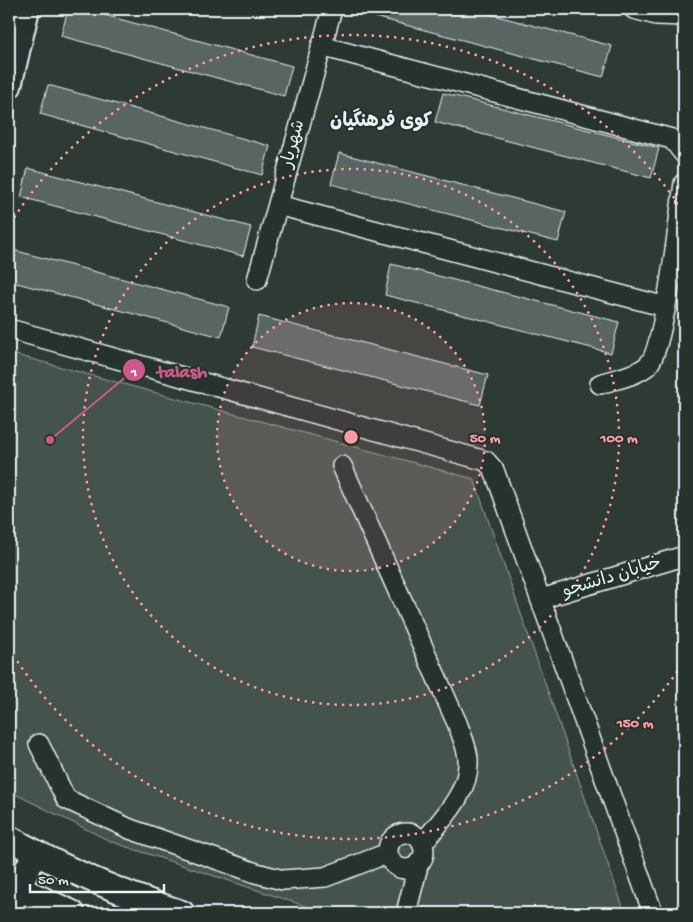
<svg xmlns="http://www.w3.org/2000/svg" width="693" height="922" viewBox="0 0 693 922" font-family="'Gochi Hand','Playpen Sans Arabic',sans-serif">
<rect width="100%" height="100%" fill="#2e3b35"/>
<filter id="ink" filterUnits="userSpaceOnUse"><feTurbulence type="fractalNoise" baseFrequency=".02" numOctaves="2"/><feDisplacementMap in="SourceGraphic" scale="10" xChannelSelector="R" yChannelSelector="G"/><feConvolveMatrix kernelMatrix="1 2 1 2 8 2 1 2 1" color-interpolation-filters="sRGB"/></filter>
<g filter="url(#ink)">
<path fill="#45524e" stroke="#96a2a3" d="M9 353 474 479 625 913H326L112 842 9 791Z"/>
<path fill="#596563" stroke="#e8f1f8" d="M68 9H82L292 66 284 96 61 36Z
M282 9H307L305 15Z
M377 9H470L612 46 603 77 375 17Z
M48 85 270 146 262 175 40 114Z
M443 93 659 148 651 178 435 122Z
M339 153 566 212 558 242 331 184Z
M28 168 251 227 243 256 21 197Z
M9 249 229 307 221 337 9 281Z
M391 264 619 322 611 353 385 295Z
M259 316 488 375 480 405 252 347Z"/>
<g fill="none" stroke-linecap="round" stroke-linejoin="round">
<g stroke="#e8f1f8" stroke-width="22">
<path id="minor" d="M634 9 656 15 684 16
M321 46 672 139 684 154
M278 205 666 307
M257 280 332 9
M9 329 486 461 494 470 653 913
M600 384C615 379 635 376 647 366 664 353 680 211 684 183
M342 466 457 723C461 734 468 749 468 760 470 793 441 820 422 844
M541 599 684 556
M39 744 66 799 130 829 256 873 283 880 325 877 388 853
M388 851a18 18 0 1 1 36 0a18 18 0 1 1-36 0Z
M406 913 419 862"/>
</g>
<g stroke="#e8f1f8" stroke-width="28">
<path id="major" d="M9 86 27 9
M9 838C63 869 123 894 182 913
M9 884 72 913
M9 908 35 853"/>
</g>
<use href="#minor" stroke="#26332d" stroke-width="19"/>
<use href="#major" stroke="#26332d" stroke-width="24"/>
</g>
</g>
<circle cx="351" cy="437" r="134" fill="#ff9aa2" fill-opacity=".12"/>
<g fill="none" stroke="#ff9aa2" stroke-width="2.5" stroke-dasharray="2.5 5">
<circle cx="351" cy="437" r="134"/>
<circle cx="351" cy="437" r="268"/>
<path d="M682 665A402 402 0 0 1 10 650M10 224A402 402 0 0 1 682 209"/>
</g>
<g text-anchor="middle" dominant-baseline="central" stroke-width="4" stroke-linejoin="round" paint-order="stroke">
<g font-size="18" fill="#e8f1f8" stroke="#26332d">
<text transform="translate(294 144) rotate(-75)">شهریار</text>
<text transform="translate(612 578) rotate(-17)">خیابان دانشجو</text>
</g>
<g font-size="19" font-weight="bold" fill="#e8f1f8" stroke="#26332d">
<text x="381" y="122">کوی فرهنگیان</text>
</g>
</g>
<circle cx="351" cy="437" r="8" fill="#ff9aa2" stroke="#26332d" stroke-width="2.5"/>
<g font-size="15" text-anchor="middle" font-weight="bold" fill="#ff9aa2" stroke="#26332d" stroke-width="4" stroke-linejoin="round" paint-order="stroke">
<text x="485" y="442">50 m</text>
<text x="619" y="442">100 m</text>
<text x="635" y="727">150 m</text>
</g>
<path fill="none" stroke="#cd598a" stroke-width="2" d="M50 440L134 370"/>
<g fill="#cd598a" stroke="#26332d" stroke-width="2">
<circle cx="50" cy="440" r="5"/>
<circle cx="134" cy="370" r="12"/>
</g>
<g font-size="15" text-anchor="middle" font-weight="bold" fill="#fff">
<text x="134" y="376">1</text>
</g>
<g font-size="19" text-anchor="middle" font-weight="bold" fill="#cd598a" stroke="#26332d" stroke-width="4" stroke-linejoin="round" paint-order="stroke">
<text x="182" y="377">talash</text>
</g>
<rect width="693" height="922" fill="none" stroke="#26332d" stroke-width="30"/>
<rect x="15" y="15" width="663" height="892" fill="none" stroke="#e8f1f8" stroke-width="2" filter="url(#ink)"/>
<path d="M30 884v8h134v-8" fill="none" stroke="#e8f1f8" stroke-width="2.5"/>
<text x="38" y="884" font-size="15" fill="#e8f1f8" stroke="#26332d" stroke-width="4" paint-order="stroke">50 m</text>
</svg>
